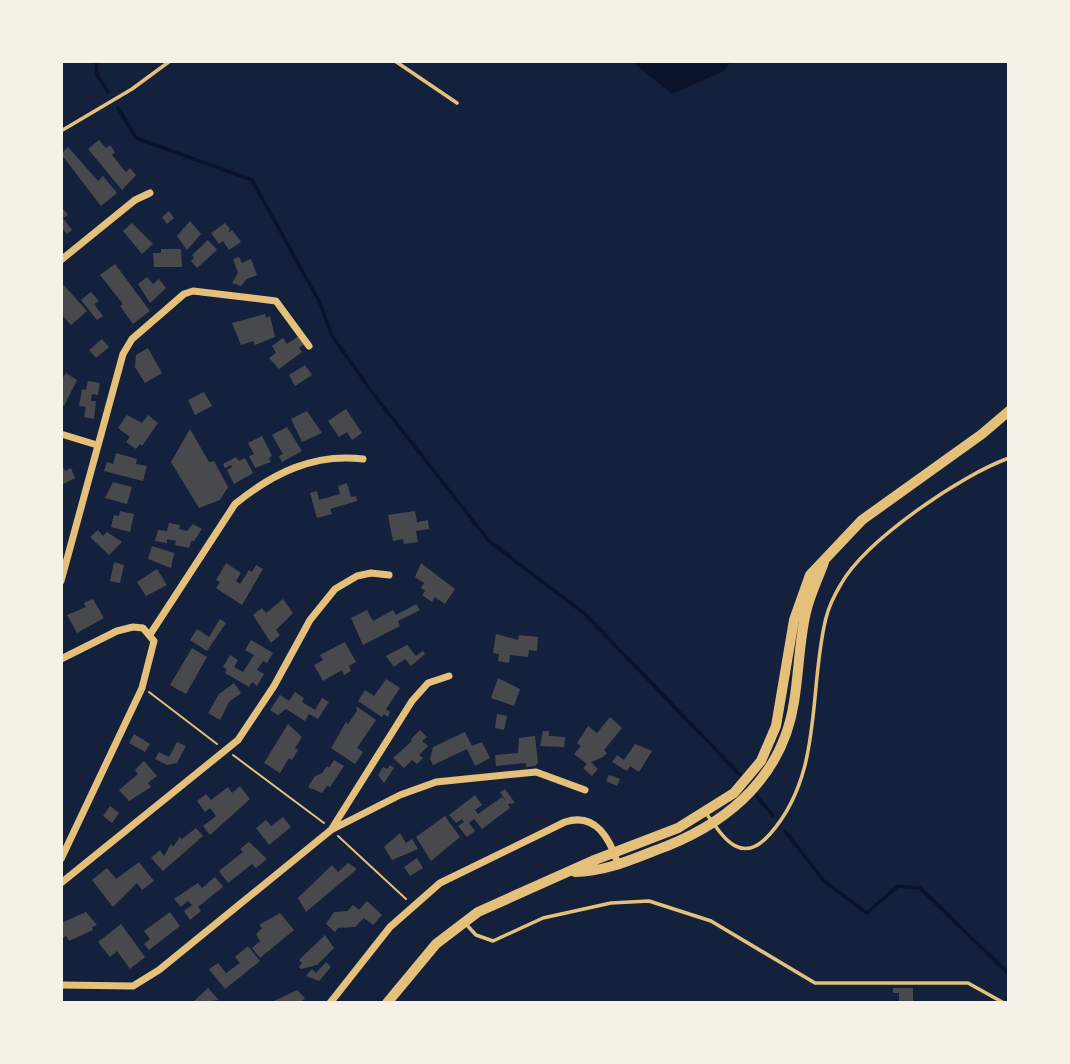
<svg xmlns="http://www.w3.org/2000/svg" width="1070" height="1064" viewBox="0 0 1070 1064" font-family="Inter,sans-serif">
<rect width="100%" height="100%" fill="#14213d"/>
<path fill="#0b132b" d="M631 61H731L724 71 672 94Z"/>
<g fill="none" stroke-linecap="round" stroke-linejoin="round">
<path stroke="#0b132b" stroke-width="3.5" d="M96 61 97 75 108 92
M118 108 136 138 252 180 320 303 332 336 375 396 489 541 585 614 741 776
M756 795 773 816
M785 831 824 881 867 913 898 886 920 888 1009 974"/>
</g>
<path fill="#48494c" d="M99 140 106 148 110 145 115 152 112 155 126 172 130 168 136 175 122 190 88 149Z
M68 147 98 181 103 176 117 193 101 206 61 154Z
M61 206 68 215 63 218 72 230 67 234 61 227Z
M169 211 174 218 167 224 162 217Z
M190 221 201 234 187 250 177 236Z
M132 223 153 244 142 254 123 231Z
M225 223 230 229 228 233 232 230 241 242 229 250 223 241 219 244 211 233Z
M208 240 217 250 197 268 191 261 194 258 192 255Z
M161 249H181L182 267H154L153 253H161Z
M239 257 242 263 251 259 257 275 247 279 241 286 232 283 238 273 233 259Z
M115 264 150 311 133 324 120 306 123 304 100 275Z
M147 277 153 284 159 279 166 288 150 303 138 284Z
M61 282 87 311 71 325 61 314Z
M91 292 99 301 94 304 103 316 97 320 81 300Z
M265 314 266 318 270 316 275 337 255 345 253 341 241 345 232 323Z
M300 335 306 343 299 348 302 352 279 369 269 358 276 353 272 346 283 338 287 344Z
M102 339 109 347 96 358 89 350Z
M148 348 162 373 145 383 135 367 136 355Z
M305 365 312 375 295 386 289 375Z
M66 373 77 380 64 406 61 404V380Z
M88 381 100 383 98 395 92 394 91 401H96L94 419 84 417 86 407 79 406 82 389 86 390Z
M204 392 212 406 195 415 188 400Z
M346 409 362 433 352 440 347 432 339 437 328 421Z
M307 411 322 433 302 442 291 419Z
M127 415 142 423 148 415 158 423 142 446 140 444 136 449 126 442 130 437 118 428Z
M287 427 302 451 282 462 279 456 283 454 272 435Z
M190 429 209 462 214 461 228 487 220 500 199 508 171 462Z
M262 436 272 456 269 458 271 462 255 468 249 456 254 454 248 443Z
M116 453 137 459 136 464 147 466 143 481 104 471 107 462 113 464Z
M236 457 239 461 245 458 253 473 234 484 227 470 232 467 231 465 225 468 223 464Z
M61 463 65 471 71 468 75 478 61 485Z
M113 482 132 487 127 504 105 498Z
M347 483 351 497 356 496 357 501 330 509 332 514 317 518 310 493 317 491 319 500 340 494 338 486Z
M120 511 134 514 130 532 111 527 114 515 119 516Z
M415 511 417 522 428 520 429 529 416 531 418 542 404 544 403 539 393 541 388 515Z
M169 523 180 525 179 529 187 531 193 524 202 529 194 541H191L189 548 175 545 176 541 167 539V543L155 541 158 530 167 531Z
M98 530 103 536 107 532 122 542 109 555 90 537Z
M152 546 174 553 171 568 148 559Z
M114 562 124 565 120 583 110 581Z
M226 563 241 573 236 581 240 584 249 570 252 572 256 565 263 569 242 605 216 588 220 582 216 580Z
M421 563 455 589 445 604 435 597 432 602 422 595 425 591 421 588 424 583 415 577Z
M157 569 167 585 146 596 137 582Z
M93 599 104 618 77 633 67 615 86 607 84 603Z
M283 599 293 613 276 630 280 635 271 643 253 615 262 608 266 613Z
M416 604 420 610 398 621 400 626 363 645 351 618 367 610 373 621 393 610 396 615Z
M220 619 226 623 207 651 190 640 197 629 209 637Z
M496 634 518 640 519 635 538 637 537 651 529 650 528 657 510 655 509 663 498 661 499 654 493 653Z
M251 640 273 653 267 663 263 661 257 670 264 674 257 686 252 682 249 687 225 673 227 669 223 667 230 655 238 660 234 667 243 672 254 655 245 650Z
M345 642 356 662 349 666 351 671 344 675 342 670 323 681 314 665 323 660 320 655Z
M407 645 416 656 423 651 425 654 411 666 405 659 394 667 386 656Z
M192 648 207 657 186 694 170 685Z
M498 678 520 689 514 706 491 698Z
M386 679 400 688 386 709 390 712 388 717 384 714 382 717 358 701 365 690 374 696Z
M234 683 241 693 229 702 220 720 208 713 219 694Z
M295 692 304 698 302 702 315 710 322 698 329 702 318 719 309 714 305 721 286 709 278 715 270 710 280 695 289 701Z
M356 706 376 720 357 748 363 752 355 764 331 748 346 722 348 724 357 711Z
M497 714 507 716 504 730 495 728Z
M610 717 622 728 604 750 607 753 603 757 591 762 598 769 592 776 583 768 587 764 574 754 581 746 577 743 588 726 597 733Z
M288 724 302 737 295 748 298 750 292 760 289 758 280 773 264 763Z
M420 730 427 737 422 741 428 746 419 755 423 758 417 764 412 760 404 768 393 758 412 741 411 739Z
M543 731H549V736L565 737 564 747 540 746Z
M465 732 472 746 482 742 490 758 475 766 467 749 433 765 430 759 433 747Z
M134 734 150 744 145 752 129 743Z
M535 736 538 763 535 766 526 767V763L496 766 495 755 518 753 519 738Z
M177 742 186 746 177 763 167 765 155 759 159 752 169 757Z
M635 744 652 751 639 772 630 766 627 771 612 762 617 755 624 760Z
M334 760 344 766 330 787 327 786 322 793 308 787 315 776 322 773 327 766 329 768Z
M144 761 157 776 148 783 151 787 129 801 119 790 138 774 135 770Z
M390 765 394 768 384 783 378 775 383 767 387 769Z
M609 775 620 779 617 786 606 781Z
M240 786 250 799 210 835 203 826 216 816 210 808 205 812 197 801 206 794 211 800 228 787 232 793Z
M505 789 515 803 508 804 510 808 482 829 474 819 469 823 475 831 467 837 458 826 464 822 462 819 456 823 449 815 475 795 482 805 475 810 478 814 502 797 506 801 500 792Z
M110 806 119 813 112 823 103 816Z
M445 816 460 837 431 861 416 837Z
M283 817 291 827 269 845 256 828 266 820 271 826Z
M196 828 203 836 163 871 151 858 160 850 164 856 171 844 173 847 180 837 182 839Z
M400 833 406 843 412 839 418 849 392 860 384 847Z
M249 842 267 859 256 868 252 864 228 883 219 871 243 852 240 849Z
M417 858 423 868 410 876 404 867Z
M139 862 154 881 142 890 137 883 113 907 92 880 107 868 116 879Z
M348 863 357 869 306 912 298 898 332 865 338 872Z
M215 877 223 887 198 907 201 911 190 920 184 911 192 905 188 901 181 907 174 899 198 883 202 888Z
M367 901 382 915 373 925 364 918 355 927 338 928 335 932 326 924 334 912 347 911 353 905 359 910Z
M86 912 97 925 92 927 93 930 69 941 66 936 63 938 61 923Z
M170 912 180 926 149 950 144 944 150 939 144 931Z
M280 913 294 930 260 958 252 948 260 941 256 934 262 928 259 925Z
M121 924 145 957 130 969 117 951 110 957 98 942Z
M325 935 334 948 317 965 301 969 299 967 302 963 299 960Z
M248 946 260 961 225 989 209 969 218 963 226 973 240 963 235 957Z
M326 962 331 967 319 981 306 976 312 969 316 973Z
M208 988 219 1000 192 1003Z
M893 988H913V1003H899V993H893Z
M297 990 305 998 300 1003H270Z"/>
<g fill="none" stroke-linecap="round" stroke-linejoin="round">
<path stroke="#e5c07b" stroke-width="2" d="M149 692 217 744
M233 755 324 823
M338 836 406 899"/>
<path stroke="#e5c07b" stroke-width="3.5" d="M395 61 457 103
M61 131 132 89 170 61
M706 813C723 837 741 867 770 834 824 773 808 690 826 618 829 606 835 594 841 584 866 540 961 475 1009 458
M465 923 476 935 493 941 543 918 611 903 649 901 711 921 815 983H968L1004 1003"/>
<path stroke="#e5c07b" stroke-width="7" d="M61 260 135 200 150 193
M61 434 97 445
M61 581 123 354 132 339 184 294 193 291 276 301 309 346
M151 633 235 504C273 473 314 453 363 459
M61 659 117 631 133 627 143 628 154 641 142 688 61 859
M331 830 400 795 436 782 536 772 585 790
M61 883 238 740 274 686 310 620 335 589 357 576 371 573 389 575
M61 985 133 986 159 970 331 830 412 701 428 683 449 676
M330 1003 390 927 440 883 565 822C596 812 610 839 618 864"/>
<path stroke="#e5c07b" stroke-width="10" d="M575 872C607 872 637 857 667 846 732 820 783 774 794 702 799 672 799 642 806 612 810 595 818 579 824 562
M387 1003 436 944 478 912 592 861 678 828 734 793 761 761 776 726 794 620 810 575 862 520 982 434 1009 411"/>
</g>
<rect width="1070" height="1064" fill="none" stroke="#f6f1e7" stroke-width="126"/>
</svg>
